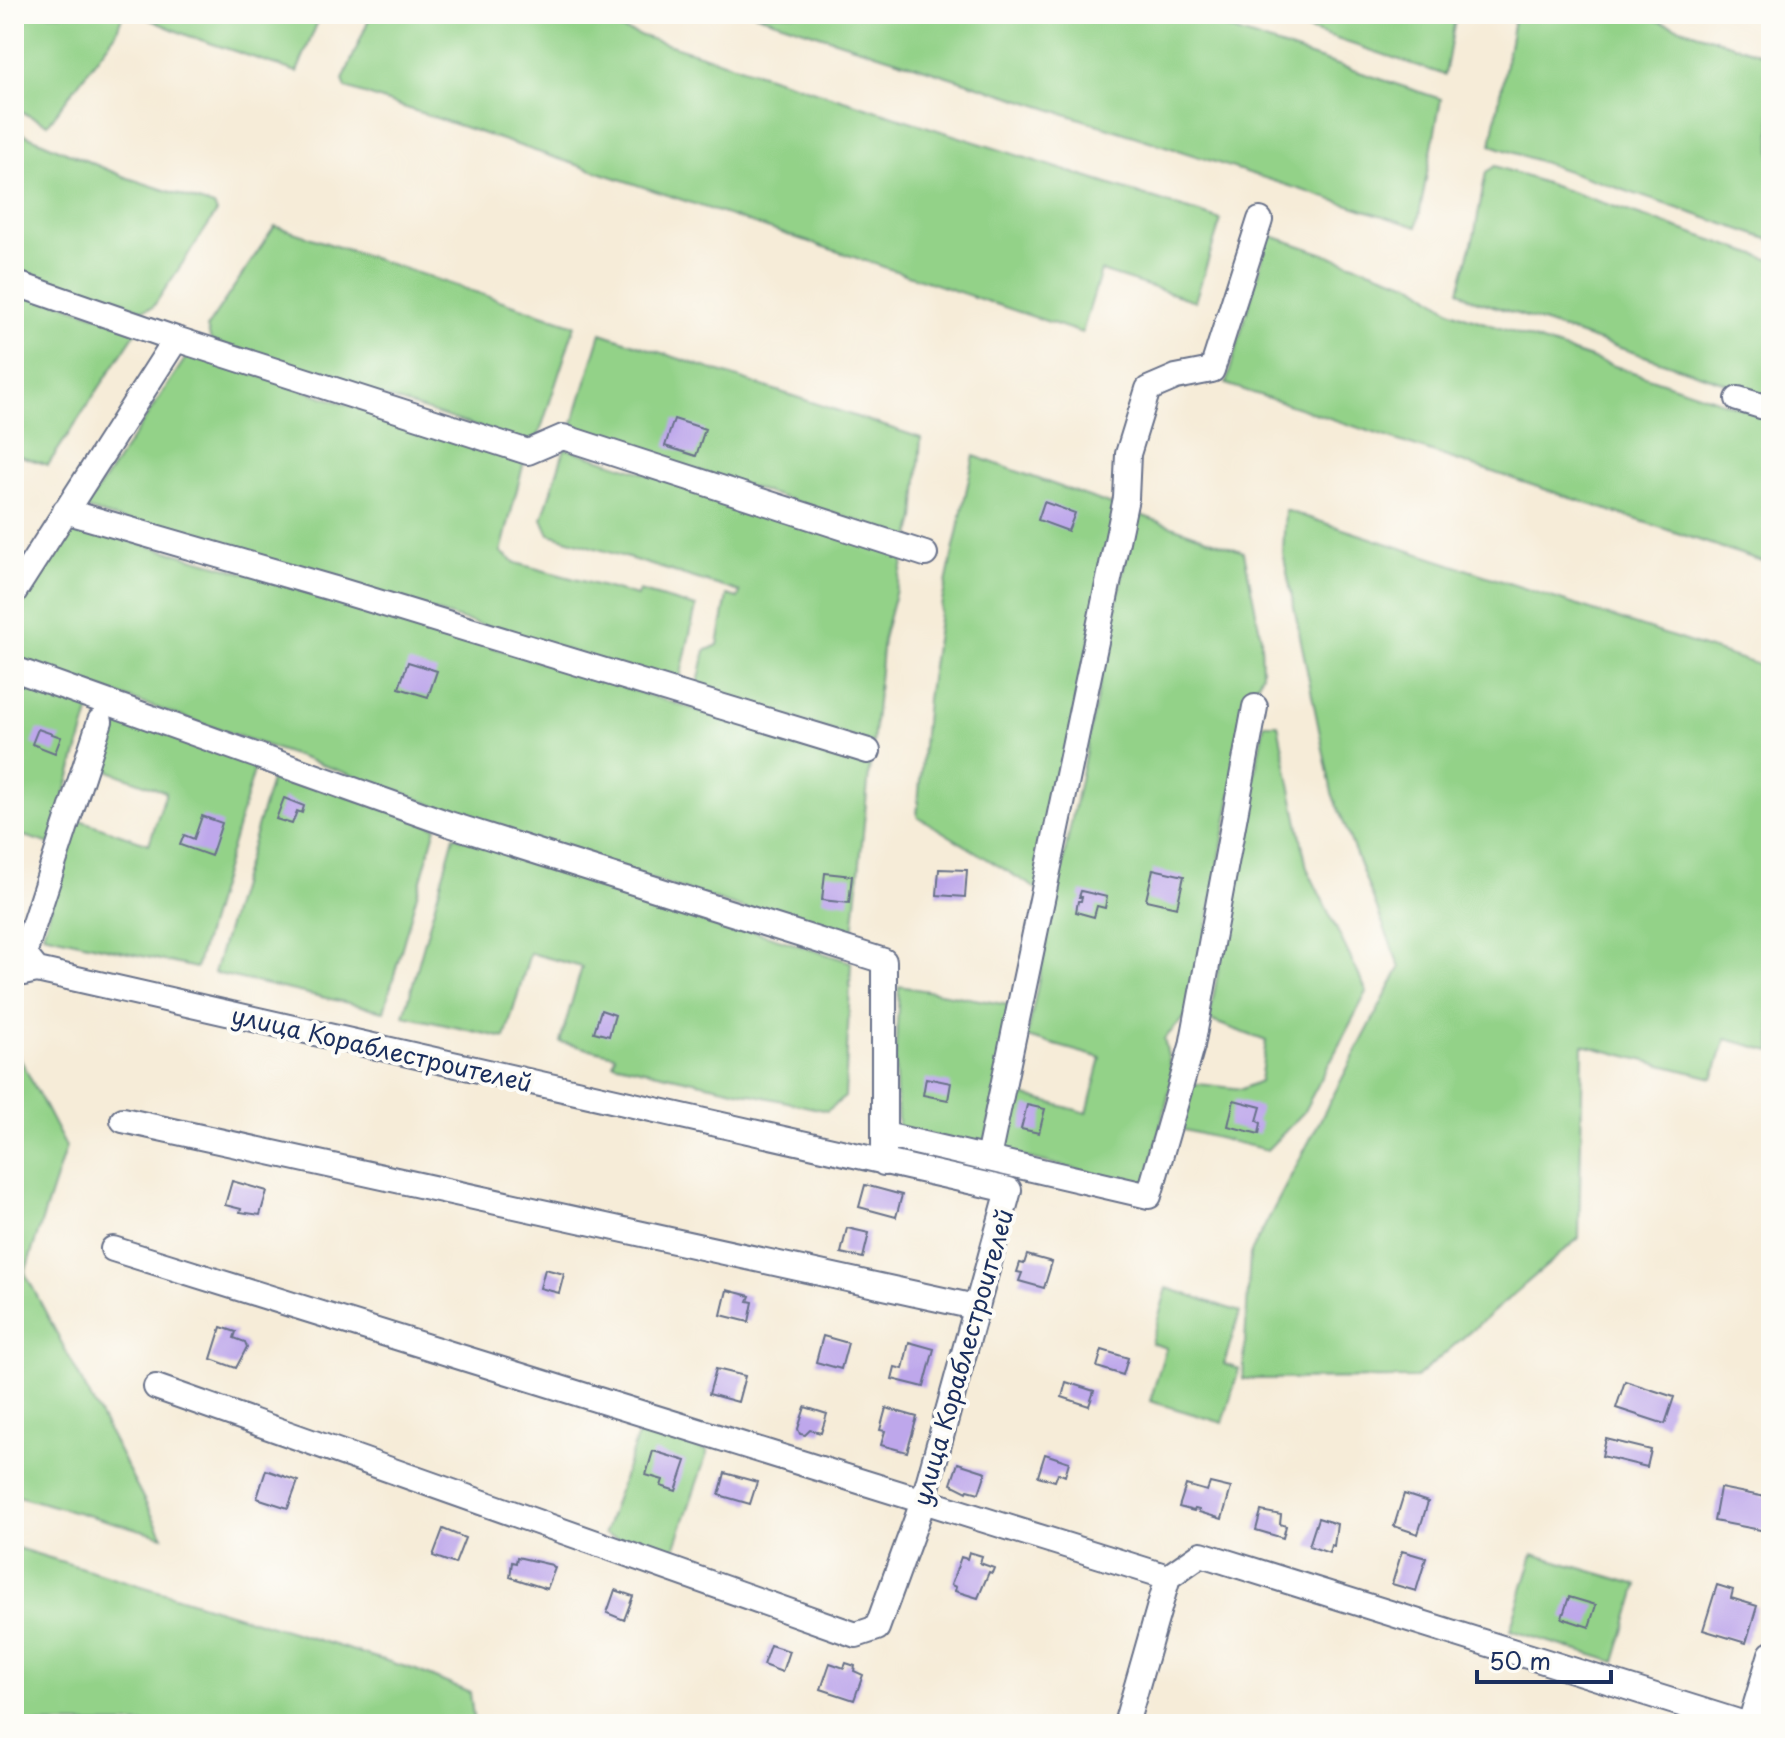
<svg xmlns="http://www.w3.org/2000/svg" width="1785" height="1738" viewBox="0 0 1785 1738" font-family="'Playpen Sans',sans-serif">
<rect width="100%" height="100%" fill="#fdfcf7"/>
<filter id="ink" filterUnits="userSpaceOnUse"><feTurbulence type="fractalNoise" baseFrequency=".0125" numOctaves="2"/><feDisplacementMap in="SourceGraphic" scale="16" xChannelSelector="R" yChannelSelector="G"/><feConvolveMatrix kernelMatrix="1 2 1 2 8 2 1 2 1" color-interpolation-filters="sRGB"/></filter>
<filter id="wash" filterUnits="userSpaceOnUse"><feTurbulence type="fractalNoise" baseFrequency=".006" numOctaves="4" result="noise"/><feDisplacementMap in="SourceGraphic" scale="32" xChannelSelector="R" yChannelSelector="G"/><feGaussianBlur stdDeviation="1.8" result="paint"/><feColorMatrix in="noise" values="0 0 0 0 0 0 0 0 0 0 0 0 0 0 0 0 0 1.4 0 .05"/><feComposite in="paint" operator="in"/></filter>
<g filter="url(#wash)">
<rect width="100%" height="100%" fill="#f6ecd8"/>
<path fill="#93d288" stroke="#578073" stroke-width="2" d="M14 14H123L116 33 48 124 14 109Z
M149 14H321L297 72 189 36 148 19Z
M371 14H573L1221 220 1195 301 1101 271 1082 333 346 88 343 80Z
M754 14H1183L1441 99 1417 227Z
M1261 14H1456L1445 75Z
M1515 14H1637L1771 57V240L1491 145Z
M14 130 125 177 214 206 217 212 153 307 143 310 14 268Z
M1495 166 1771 260V398L1469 298 1459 290 1475 232 1486 172Z
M275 226 575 325 537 441 530 444 211 341 207 327Z
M1269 235 1415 285 1450 310 1464 316 1771 418V564L1226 384Z
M14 288 138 329 48 465 14 454Z
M601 333 921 438 915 519 910 538 571 430Z
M189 353 524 462 501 552 516 563 637 596 639 591 696 607 679 683 85 509Z
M565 448 905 556 883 639 873 744 697 688 705 651 718 645 727 595 738 598 740 592 549 534 542 519Z
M974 456 1117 507 1038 890 917 816 927 699 941 606Z
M1285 510 1771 669V1051L1726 1039 1713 1078 1583 1045 1579 1238 1416 1378 1243 1379 1250 1254 1400 968 1332 793 1283 553Z
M1135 513 1244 552 1261 637 1262 674 1248 705 1192 1009 1164 1039 1173 1077 1146 1186 1002 1152 1015 1093 1087 1113 1101 1058 1027 1037Z
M74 525 299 588 870 763 852 943 480 825 404 793 14 659V618Z
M14 679 91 706 50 844 14 833Z
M109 712 256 764 196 968 43 934 77 819 149 844 166 792 93 765Z
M1264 724H1278L1307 868 1367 992 1303 1113 1267 1150 1180 1129 1191 1083 1242 1089 1260 1081 1266 1041 1209 1020Z
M274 770 436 827 384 1011 214 973Z
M454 836 851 962 845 1097 827 1111 613 1063 615 1055 560 1042 582 967 530 953 505 1038 404 1016Z
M899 986 1015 1006 984 1148 898 1127 895 1063Z
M14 1047 66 1147 25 1273 163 1536 14 1495Z
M1167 1288 1240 1312 1224 1364 1239 1369 1223 1423 1150 1401 1166 1348 1151 1343Z
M640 1429 708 1451 671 1558 604 1534Z
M14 1547 416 1670 470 1693 474 1724H14Z
M1533 1554 1638 1585 1615 1662 1510 1630Z"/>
<g id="blocks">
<path fill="#bea7eb" d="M674 419 705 429 696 456 665 446Z
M1044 502 1075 513 1068 531 1038 520Z
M408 662 437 671 428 697 399 688Z
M38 729 61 737 55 753 32 744Z
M284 798 304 806 302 813 297 811 292 824 276 819Z
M202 816 222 823 211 856 180 845 184 835 194 839Z
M939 869 967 870 965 897 937 895Z
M1153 869 1184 876 1177 907 1146 900Z
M825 873 852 876 849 903 822 900Z
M1081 891 1107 897 1105 908 1097 906 1094 917 1076 912 1078 901H1081L1082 897H1079Z
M601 1010 615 1015 609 1036 594 1032Z
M926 1078 951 1083 948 1100 923 1095Z
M1234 1100 1261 1107 1257 1121 1261 1123 1259 1134 1228 1126Z
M1027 1105 1045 1109 1039 1133 1021 1129Z
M232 1181 267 1191 260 1215 240 1212 241 1209 225 1205Z
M865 1185 902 1195 896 1217 859 1207Z
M847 1228 869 1233 863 1258 841 1253Z
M1027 1255 1052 1262 1044 1288 1019 1281 1022 1273 1017 1272 1020 1263 1024 1264Z
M545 1269 564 1274 559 1293 540 1288Z
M727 1290 750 1296 748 1301 753 1302 749 1322 721 1315Z
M221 1327 236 1332 234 1338 245 1342 247 1347 236 1368 211 1359Z
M823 1336 848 1343 841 1369 816 1362Z
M909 1342 934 1349 924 1387 892 1379 895 1367 903 1369Z
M1102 1350 1128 1358 1123 1375 1097 1367Z
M716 1369 745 1376 738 1402 709 1394Z
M1625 1381 1674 1397 1665 1424 1616 1408Z
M1066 1382 1094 1391 1089 1406 1062 1397Z
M805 1407 827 1414 821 1433 810 1430 805 1435 800 1434 798 1429Z
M886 1408 917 1417 907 1452 881 1445 885 1431 880 1430Z
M1606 1439 1651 1450 1647 1467 1602 1456Z
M653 1451 686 1461 676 1491 661 1486 663 1480 646 1475Z
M1045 1454 1069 1462 1065 1476 1058 1473 1055 1481 1038 1476Z
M958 1463 986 1472 979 1493 968 1490 967 1492 951 1484Z
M266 1470 298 1481 288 1508 257 1498Z
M725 1473 757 1482 750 1504 719 1495Z
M1210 1483 1231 1488 1222 1519 1199 1512V1510L1195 1509 1194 1511 1179 1507 1186 1485 1207 1491Z
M1720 1488 1771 1498V1532L1714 1521Z
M1404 1494 1428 1502 1418 1534 1394 1526Z
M1261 1511 1281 1515 1280 1524 1286 1526 1283 1538 1256 1530Z
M1318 1518 1337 1524 1334 1546 1331 1545 1329 1553 1309 1546Z
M443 1529 465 1538 455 1564 433 1556Z
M1402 1551 1426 1558 1416 1591 1392 1584Z
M969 1552 982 1556 980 1563 994 1568 992 1573 989 1572 978 1598 955 1591 956 1587 951 1585 961 1557 967 1559Z
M517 1557 552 1565 555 1568 547 1589 510 1577 512 1562 516 1563Z
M1717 1585 1733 1590 1731 1598 1757 1606 1746 1643 1703 1630Z
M615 1590 633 1596 624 1620 607 1613Z
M1569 1597 1596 1605 1589 1627 1562 1618Z
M770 1645 789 1651 782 1672 763 1665Z
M830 1663 844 1668 846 1663 855 1666 854 1671 863 1675 854 1700 821 1689Z"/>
</g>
</g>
<g filter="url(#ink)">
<use href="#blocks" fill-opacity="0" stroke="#687189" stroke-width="2"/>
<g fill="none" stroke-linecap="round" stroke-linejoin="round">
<g stroke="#687189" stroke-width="28">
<path id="minor" d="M14 283 176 339 528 452 563 437 925 554
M1738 399 1771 409
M65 511 335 589 868 751
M14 592 176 339
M14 669 449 824 884 961V1163
M37 970 24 954 100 721
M14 975 37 970 1009 1190 923 1502 877 1628 856 1635 156 1387
M123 1120 975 1307
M885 1135 1149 1196 1192 1046 1255 707
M988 1158 1126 498 1128 454 1148 389 1176 377 1212 370 1260 220
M113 1249 1168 1577
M1126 1724 1168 1577 1201 1554 1745 1724
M1750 1724 1771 1654"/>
</g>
<use href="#minor" stroke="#fff" stroke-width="24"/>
</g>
</g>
<g text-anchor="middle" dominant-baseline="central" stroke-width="8" stroke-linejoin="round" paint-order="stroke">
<g font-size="24" fill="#1b2f5e" stroke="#fdfcf7">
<text transform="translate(382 1048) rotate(13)">улица Кораблестроителей</text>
<text transform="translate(962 1357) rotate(-74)">улица Кораблестроителей</text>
</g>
</g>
<rect width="1785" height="1738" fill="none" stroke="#fdfcf7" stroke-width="48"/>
<path d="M1477 1670v12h134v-12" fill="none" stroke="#1b2f5e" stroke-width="4"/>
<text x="1489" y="1670" font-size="24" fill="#1b2f5e" stroke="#fdfcf7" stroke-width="6" paint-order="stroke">50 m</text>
</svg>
